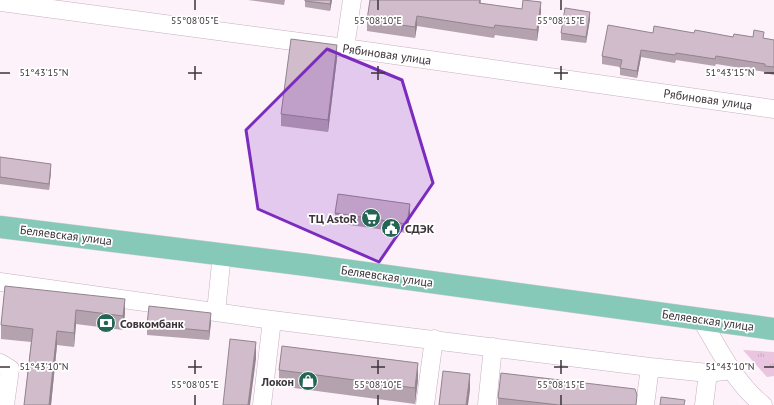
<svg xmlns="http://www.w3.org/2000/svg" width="774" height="405" viewBox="0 0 774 405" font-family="'PT Sans',sans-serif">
<defs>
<pattern id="grass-tufts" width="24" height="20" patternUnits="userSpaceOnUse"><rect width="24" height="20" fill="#e9c5e0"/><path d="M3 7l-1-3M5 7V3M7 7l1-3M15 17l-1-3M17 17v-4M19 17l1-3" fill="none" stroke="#c9aac1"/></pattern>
</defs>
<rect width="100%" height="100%" fill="#fdf1fa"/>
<path fill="url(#grass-tufts)" d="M743 350 774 352V376L767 377Z"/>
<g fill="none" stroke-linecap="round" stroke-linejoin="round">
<g stroke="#c5b1c0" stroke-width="19">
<path id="minor" d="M0 2 345 48 774 109
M345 48 352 0
M0 282 272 320 650 367 708 373 732 370
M216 312 222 254
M701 319C719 349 735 383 763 405
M0 363 10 369 5 405
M262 405 272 320
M425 405 434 339
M487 405 493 347
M645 405 650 367
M704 405 708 373"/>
</g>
<g stroke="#d4d2d4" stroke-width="23">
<path id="major" d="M0 227 307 265 774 329"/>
</g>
<use href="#minor" stroke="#fff" stroke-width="18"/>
<use href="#major" stroke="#86c9b9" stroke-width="22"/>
</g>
<path fill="#b4a2af" d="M248 0H285L284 5Z
M305 0H332L330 11 305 7Z
M481 0V4L541 12 537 41 495 35 494 38 417 26 415 38 367 31V20Z
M590 19 586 43 561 40V33Z
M653 33H694L733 37 764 38 774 40V75L765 73V72L716 64 715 66 676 60 675 63 641 57 637 78 620 75V67L602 64V56Z
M337 58 328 132 281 126V114Z
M0 157 51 171 49 190 0 184Z
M335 213 410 214 407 233 335 223Z
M5 286 125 313 123 330 76 324 74 347 57 345 51 405H24L31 342 1 339V325Z
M211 322 209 340 147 335V325Z
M279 370 418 379 415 404 279 386Z
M498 398 637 405H498Z"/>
<path fill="#92848e" d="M331 0H332L330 11V4Z
M541 2V12L537 41V30Z
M590 12V19L586 43V37Z
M417 16V26L415 38V27Z
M337 45V58L328 132V120Z
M641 50V57L637 78V71Z
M51 164V171L49 190V184Z
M410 204V214L407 233V224Z
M125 299V313L123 330V316Z
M76 310V324L74 347V333Z
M211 313V322L209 340V331Z
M57 331V345L51 405H49Z
M256 342V359L250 405H248Z
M418 363V379L415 404V388Z
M470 374V390L468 405H466Z"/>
<path fill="#d1bccb" stroke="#92848e" d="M305 0H331L330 4 305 1Z
M370 0H480L479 3 522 9 523 0 541 2 537 30 495 25 494 28 417 16 415 27 367 20Z
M565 8 590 12 586 37 561 33Z
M608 25 653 33 654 26 694 33 695 30 733 37 734 34 753 37 754 30 764 32 763 38 774 40V67L765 66V64L716 56 715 59 676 53 675 55 641 50 637 71 620 68 622 60 602 56Z
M291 39 337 45 328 120 281 114Z
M0 157 51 164 49 184 0 177Z
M338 194 410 204 407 224 335 213Z
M5 286 125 299 123 316 76 310 74 333 57 331 49 405H24L33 329 1 325Z
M149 306 211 313 209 331 147 325Z
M230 339 256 342 248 405H223Z
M282 346 418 363 415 388 279 370Z
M443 371 470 374 466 405H439Z
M501 373 635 389 637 395 636 405H559L498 398Z
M661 397 685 400 684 405H660Z"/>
<path fill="#7b2cbf" fill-opacity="0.2" stroke="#7b2cbf" stroke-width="3" stroke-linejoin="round" d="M327 49 402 80 433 183 379 262 258 209 246 130Z"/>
<path fill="none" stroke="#3c343a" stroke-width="1.5" d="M195 0V10M378 0V10M561 0V10M195 66V80M378 66V80M561 66V80M0 73H10M188 73H202M371 73H385M554 73H568M764 73H774M195 360V374M378 360V374M561 360V374M0 367H10M188 367H202M371 367H385M554 367H568M764 367H774M195 395V405M378 395V405M561 395V405"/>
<defs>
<g id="supermarket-disc" transform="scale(1)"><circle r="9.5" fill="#246554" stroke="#fff"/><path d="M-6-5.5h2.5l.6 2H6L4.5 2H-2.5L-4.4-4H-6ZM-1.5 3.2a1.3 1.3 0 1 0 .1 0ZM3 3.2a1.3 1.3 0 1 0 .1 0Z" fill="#fff"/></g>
<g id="civic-disc" transform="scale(1)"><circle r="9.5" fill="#246554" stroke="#fff"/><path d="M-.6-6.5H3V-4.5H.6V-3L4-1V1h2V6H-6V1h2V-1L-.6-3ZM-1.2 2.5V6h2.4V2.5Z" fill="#fff"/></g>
<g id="bank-disc" transform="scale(1)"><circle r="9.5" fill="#246554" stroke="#fff"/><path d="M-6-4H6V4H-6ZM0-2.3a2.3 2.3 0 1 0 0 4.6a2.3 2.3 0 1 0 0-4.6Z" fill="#fff"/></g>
<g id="shop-disc" transform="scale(1)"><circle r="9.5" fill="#246554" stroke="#fff"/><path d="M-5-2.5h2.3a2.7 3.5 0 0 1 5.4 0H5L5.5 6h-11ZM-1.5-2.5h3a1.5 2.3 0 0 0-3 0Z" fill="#fff"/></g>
</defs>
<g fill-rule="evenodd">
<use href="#supermarket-disc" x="371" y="218"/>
<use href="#civic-disc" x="391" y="228"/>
<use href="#bank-disc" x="106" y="323"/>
<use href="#shop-disc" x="308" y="381"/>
</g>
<g text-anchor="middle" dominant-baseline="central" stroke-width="3.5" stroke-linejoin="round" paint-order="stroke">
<g font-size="12" fill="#3c343a" stroke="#fff">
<text transform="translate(387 54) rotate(8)">Рябиновая улица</text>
<text transform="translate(708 99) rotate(8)">Рябиновая улица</text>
<text transform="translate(66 235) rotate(7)">Беляевская улица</text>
<text transform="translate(387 276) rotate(8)">Беляевская улица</text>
<text transform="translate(708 320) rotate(8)">Беляевская улица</text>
</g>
<g font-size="12" font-weight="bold" fill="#3c343a" stroke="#fff" text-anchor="end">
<text x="357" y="218">ТЦ AstoR</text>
<text x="405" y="228" text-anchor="start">СДЭК</text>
<text x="120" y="323" text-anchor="start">Совкомбанк</text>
<text x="294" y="381">Локон</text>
</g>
</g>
<g font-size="10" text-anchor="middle" fill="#3c343a" stroke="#fff" stroke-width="3.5" stroke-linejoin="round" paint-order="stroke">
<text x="195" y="24">55°08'05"E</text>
<text x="378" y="24">55°08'10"E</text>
<text x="561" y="24">55°08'15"E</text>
<text x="44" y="76">51°43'15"N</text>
<text x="730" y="76">51°43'15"N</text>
<text x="44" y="370">51°43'10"N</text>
<text x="730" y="370">51°43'10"N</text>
<text x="195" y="388">55°08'05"E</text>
<text x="378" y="388">55°08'10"E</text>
<text x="561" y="388">55°08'15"E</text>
</g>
</svg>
